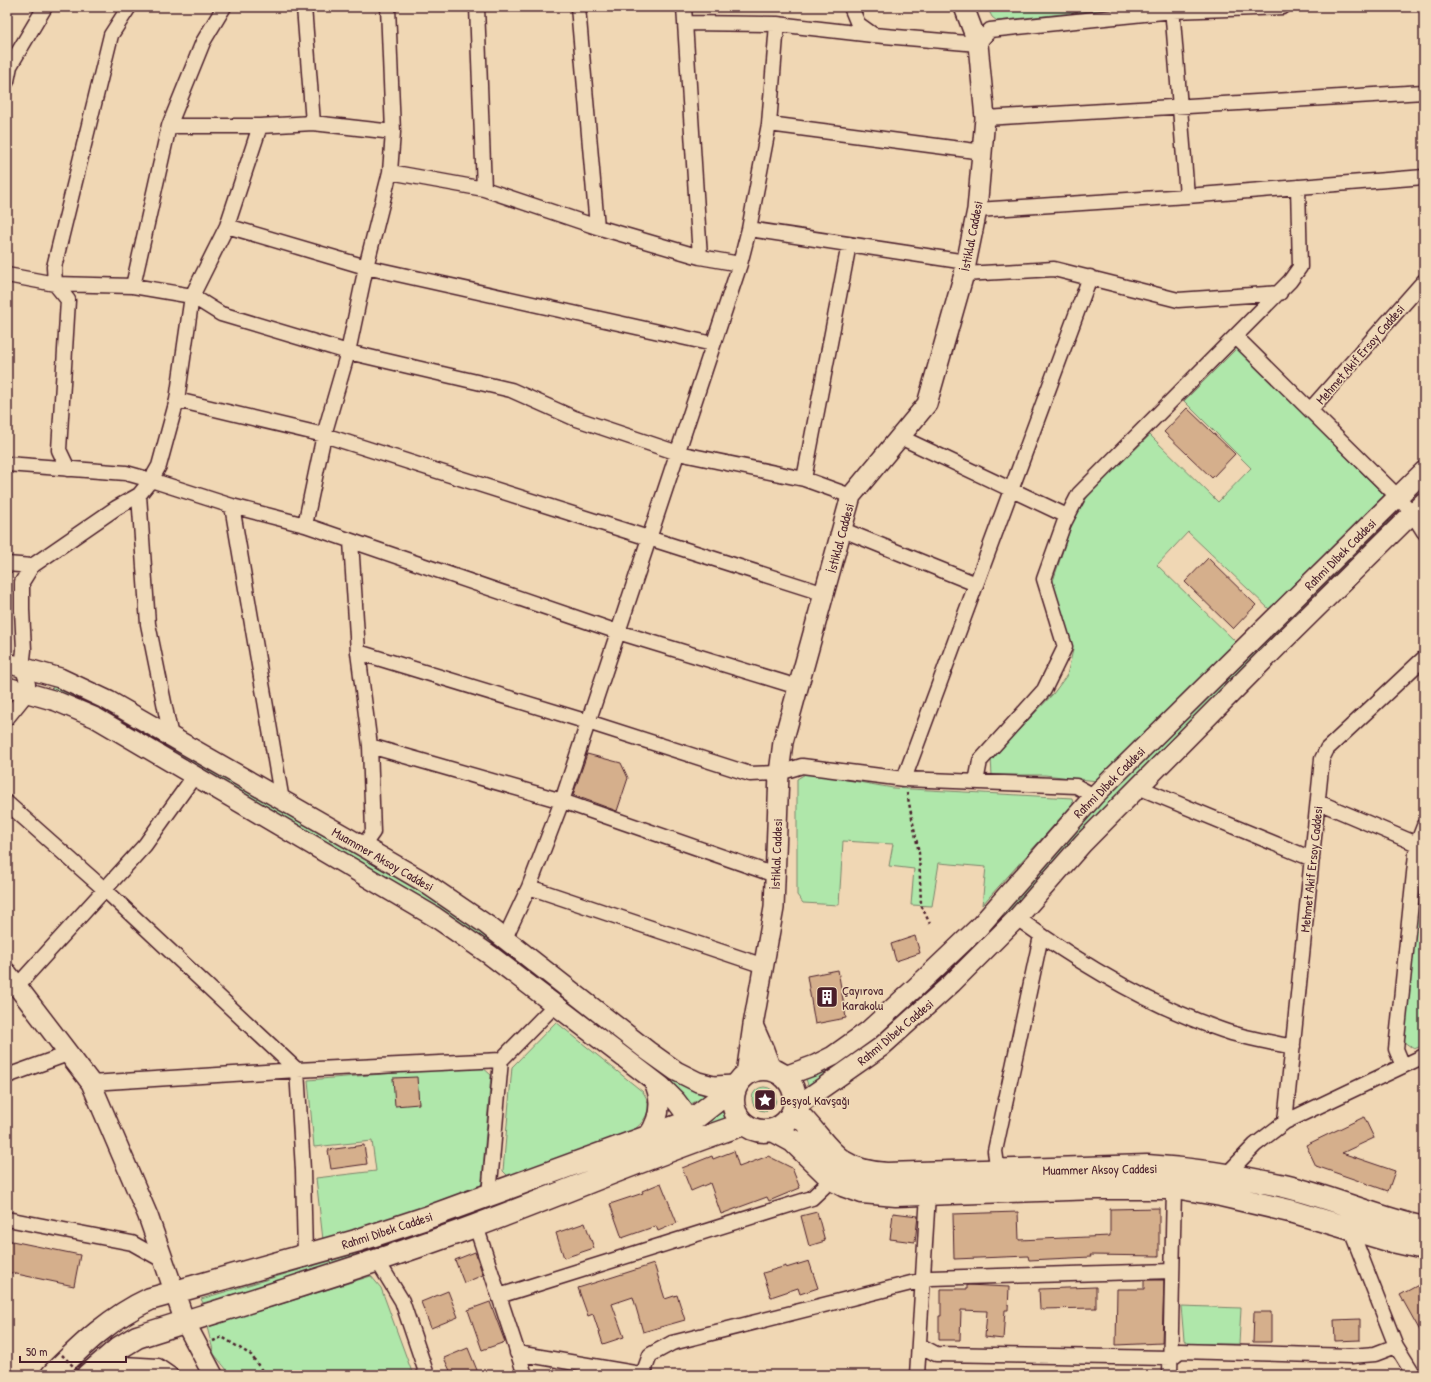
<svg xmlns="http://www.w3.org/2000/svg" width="1431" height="1382" viewBox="0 0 1431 1382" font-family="'Patrick Hand',sans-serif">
<rect width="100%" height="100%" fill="#f0d7b4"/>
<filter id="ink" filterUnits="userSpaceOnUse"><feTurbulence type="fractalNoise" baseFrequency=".025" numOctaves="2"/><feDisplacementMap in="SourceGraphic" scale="8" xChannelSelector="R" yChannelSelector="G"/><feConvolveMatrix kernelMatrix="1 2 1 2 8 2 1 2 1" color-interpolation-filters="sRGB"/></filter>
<g filter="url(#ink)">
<path fill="#afe7aa" stroke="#7c836a" d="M987 7H1127L997 21 992 17Z
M1237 348 1384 495 1269 609 1188 532 1157 565 1236 642 1097 781 1045 775H992L991 759 1053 694 1067 675 1073 650 1052 584 1072 523 1089 494 1150 435 1218 502 1251 468 1184 401Z
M1388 516 1393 520 1021 902 943 980 885 1033 882 1029 1091 813Z
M53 685 91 701 453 911 686 1086 706 1096 689 1105 554 994 476 934 449 915 51 691Z
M807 773 893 788 1072 798 1073 804 982 905 986 867 939 863 932 906 911 905 914 869 889 866 893 844 843 841 839 905 803 903 797 895V779Z
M1424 855V1045L1414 1049 1404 1042 1422 862Z
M556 1022 643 1092C654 1108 646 1120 633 1131L509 1177 503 1171 512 1067Z
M865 1042 869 1046 809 1087 805 1077Z
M481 1066 491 1075 481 1190 323 1240 316 1178 376 1171 372 1141 314 1147 308 1080Z
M752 1099a12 12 0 1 1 24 0a12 12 0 1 1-24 0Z
M731 1107 735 1117 701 1129 702 1124Z
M682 1141 379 1252 203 1303 201 1299 424 1233Z
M371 1276 381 1288 413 1375H231L214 1354 207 1327Z
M1181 1306 1241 1308 1239 1344H1187L1184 1340Z"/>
<path fill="#d5af8c" stroke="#4a1f2b" d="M1187 408 1235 454 1212 478 1164 432Z
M1208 558 1256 605 1233 629 1185 582Z
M587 754 621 763 628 778 617 811 573 795Z
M915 936 920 953 896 961 891 944Z
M838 970 846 1018 815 1024 807 976Z
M417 1077 419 1104 395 1106 393 1078Z
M1364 1117 1374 1138 1342 1153 1395 1171 1388 1191 1316 1166 1306 1145Z
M364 1145 367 1164 331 1169 328 1150Z
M734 1151 739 1167 768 1156 792 1168 800 1188 769 1201 767 1197 721 1214 710 1183 691 1191 682 1168 712 1156 713 1159Z
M661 1183 677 1223 658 1231 656 1226 622 1238 610 1204 643 1193 642 1191Z
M1159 1208V1256L1090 1255 1091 1257 1029 1260 1028 1256 954 1259 953 1214 1018 1212 1019 1240 1110 1236V1209Z
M817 1212 825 1241 809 1246 801 1216Z
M893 1213 918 1216 915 1242 890 1239Z
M585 1223 594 1248 564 1258 556 1233Z
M7 1240 80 1255 74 1286 7 1272Z
M475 1252 483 1275 464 1283 455 1260Z
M809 1261 818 1288 800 1294 798 1288 771 1297 763 1273 786 1266V1268Z
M654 1264 665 1299 677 1295 685 1320 643 1332 633 1297 612 1304 624 1337 603 1344 593 1314 588 1316 578 1288Z
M1144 1280H1164L1162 1343 1116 1345 1117 1289H1144Z
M1424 1282V1338L1400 1295Z
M967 1285 1009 1287 1008 1310H1005L1003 1339 985 1337 987 1311 961 1310 960 1340H939V1316H941V1289H967Z
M1096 1287V1308L1040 1309 1039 1289Z
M448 1291 458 1317 431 1328 421 1302Z
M490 1302 505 1342 482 1350 468 1310Z
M1254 1312H1271V1342H1253Z
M1360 1319V1340L1335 1341 1334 1320Z
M468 1348 479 1375H452L444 1358Z"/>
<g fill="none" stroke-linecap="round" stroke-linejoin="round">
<g stroke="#4a1f2b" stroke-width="17">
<path id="street" d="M304 7 313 123
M477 7 484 189
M578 7 597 227
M684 7 700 257
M851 7 858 24 872 34
M1172 7 1187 196
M685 23 777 24 873 35 978 44 990 30 1173 11 1283 7
M7 81 10 66 45 7
M985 118 1424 92
M769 124 983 152
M169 126H260L313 123 393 132
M390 172 484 189 597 227 700 257 740 264
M977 210 1187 196 1424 177
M227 226 366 267 713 344
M749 229 966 262
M964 274 1054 269 1178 300 1280 293
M7 275 55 284 133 286 192 296 221 314 348 352 511 390 574 418 678 453 804 479 851 496
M133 286 169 126 203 42 224 7
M1236 337 1398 497 1412 513 1424 532
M177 400 324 435 825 594
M1310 410 1424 281
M900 437 1067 516
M7 464 126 473 151 480 232 506 305 525 618 632 798 687
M68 469 59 450 68 300 55 284 54 267 111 35 129 7
M804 479 849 244
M139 495 148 624 171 737
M232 506 282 801
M305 525 324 435 348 352 366 267 390 172 393 132 388 7
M843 530 976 584
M351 541 358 652 370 746 373 832 363 846
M7 564 32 566 116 508 139 495 151 480 159 466 177 400 192 296 227 226 260 126
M358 652 588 722 750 774 779 773 802 766 904 779 1076 786 1094 796
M7 718 28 692V684L22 667 24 650 22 610V582L32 566
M370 746 562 801 775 875
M904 779 1090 277
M976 782 980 761 1044 690 1065 647 1044 579 1064 523 1079 494 1290 281 1300 267 1298 187
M1138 787 1312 859
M1318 802 1417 844
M7 803 104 889 297 1070 303 1170 305 1255
M529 887 764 966
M1017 918C1079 963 1149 1005 1222 1030 1244 1038 1270 1042 1293 1047
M505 938 529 887 562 801 740 264 749 229 769 124 777 24
M17 986 145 845 195 775
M1403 1066 1396 1049 1417 844 1424 826
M7 1076 68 1054
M91 1083 297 1070 501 1060
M1285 1122 1322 759 1327 749 1424 658
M998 1172 995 1151 1041 936
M1226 1175 1255 1145 1285 1122 1424 1056
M489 1195 501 1060 555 1005
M7 1219 132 1243 164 1261
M476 1226 525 1375
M1350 1228 1396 1346 1414 1375
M377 1260 402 1301 427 1375
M499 1296 812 1198 832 1179
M919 1345 936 1354 1171 1358 1180 1351 1351 1356 1375 1354 1396 1346
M517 1353 646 1375
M95 1372 123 1364 158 1366 171 1375
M643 1374 650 1355 672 1343 931 1278 1172 1271
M917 1375 928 1194
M1170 1375 1174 1188"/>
</g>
<g stroke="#4a1f2b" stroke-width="22">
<path id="secondary" d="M7 663 60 678 109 701 378 855 421 880 487 925 648 1051 676 1071 698 1082 713 1086 736 1085
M7 687 56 701 96 718 435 917 490 955 661 1086 676 1101 691 1121
M7 973 91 1083 148 1216 185 1322 213 1375
M753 1025 764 1050 771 1069
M746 1074 753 1025 774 908 779 773 783 742 851 496 927 404 964 274 977 210 985 118 978 44 964 7
M785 1076 815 1065 833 1056 868 1031 916 987 979 927 1094 796 1424 471
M795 1107 881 1047 952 983 1017 918 1083 843 1280 644 1424 502
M648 1136C660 1119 663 1100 653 1080"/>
</g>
<g stroke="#4a1f2b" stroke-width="25">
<path id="primary" d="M733 1100a31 31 0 1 1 62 0a31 31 0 1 1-62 0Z
M794 1110C829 1143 831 1171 887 1174L1147 1166C1193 1169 1239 1176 1284 1186 1332 1197 1376 1218 1424 1228
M773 1130 793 1141 832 1179 845 1186 862 1192 896 1195 1097 1188H1181L1221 1195 1294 1212 1388 1240 1424 1248
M52 1375C82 1345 111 1317 150 1299L356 1241 426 1218 691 1121 719 1099 733 1095
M88 1375 119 1348 137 1337C250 1301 364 1267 475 1226 565 1193 653 1154 744 1124"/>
</g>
<path stroke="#4a1f2b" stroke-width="2.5" stroke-dasharray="3 3" stroke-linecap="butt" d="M907 793 919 853 921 905 930 924
M213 1341 222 1337 251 1355 265 1375"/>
<use href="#street" stroke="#f0dab9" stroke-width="14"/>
<use href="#secondary" stroke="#f0dab9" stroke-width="19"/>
<use href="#primary" stroke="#f0dab9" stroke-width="22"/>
<path stroke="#4a1f2b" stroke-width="2.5" stroke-dasharray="3 3" stroke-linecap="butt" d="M62 1355 82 1375"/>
</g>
</g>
<defs>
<g id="building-square" transform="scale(1.15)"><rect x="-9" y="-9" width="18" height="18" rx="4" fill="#4a1f2b" stroke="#f0dab9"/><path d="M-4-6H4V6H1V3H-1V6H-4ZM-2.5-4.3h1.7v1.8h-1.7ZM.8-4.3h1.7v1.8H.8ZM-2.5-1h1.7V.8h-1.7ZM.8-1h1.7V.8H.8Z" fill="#fff"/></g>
<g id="sight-square" transform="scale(1.15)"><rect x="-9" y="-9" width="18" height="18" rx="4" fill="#4a1f2b" stroke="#f0dab9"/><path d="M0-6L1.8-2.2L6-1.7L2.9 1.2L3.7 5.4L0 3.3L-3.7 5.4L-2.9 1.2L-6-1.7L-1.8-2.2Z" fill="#fff"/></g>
</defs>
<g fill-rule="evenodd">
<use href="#building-square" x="827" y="997"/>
<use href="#sight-square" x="765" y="1100"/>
</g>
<g text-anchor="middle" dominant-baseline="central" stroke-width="3" stroke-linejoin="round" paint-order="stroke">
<g font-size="13" fill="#4a1f2b" stroke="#f0dab9">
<text transform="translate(971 236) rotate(-79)">İstiklal Caddesi</text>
<text transform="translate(1360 354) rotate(-49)">Mehmet Akif Ersoy Caddesi</text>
<text transform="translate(840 538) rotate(-75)">İstiklal Caddesi</text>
<text transform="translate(1340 554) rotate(-45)">Rahmi Dibek Caddesi</text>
<text transform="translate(1109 782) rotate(-45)">Rahmi Dibek Caddesi</text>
<text transform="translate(776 854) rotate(-88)">İstiklal Caddesi</text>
<text transform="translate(383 859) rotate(30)">Muammer Aksoy Caddesi</text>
<text transform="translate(1311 869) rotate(-84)">Mehmet Akif Ersoy Caddesi</text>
<text transform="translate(895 1032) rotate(-40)">Rahmi Dibek Caddesi</text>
<text transform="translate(1100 1169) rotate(-1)">Muammer Aksoy Caddesi</text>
<text transform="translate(387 1230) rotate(-18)">Rahmi Dibek Caddesi</text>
</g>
<g font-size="13" fill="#4a1f2b" stroke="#f0dab9" text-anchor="start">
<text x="842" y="990">Çayırova<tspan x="842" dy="15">Karakolu</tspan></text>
<text x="780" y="1100">Beşyol Kavşağı</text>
</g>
</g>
<rect width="1431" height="1382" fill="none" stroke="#f0dab9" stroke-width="24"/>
<rect x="12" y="12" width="1407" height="1358" fill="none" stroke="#4a1f2b" stroke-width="1.5" filter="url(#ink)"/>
<path d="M20 1356v6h106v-6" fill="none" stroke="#4a1f2b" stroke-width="2"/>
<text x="26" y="1356" font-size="12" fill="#4a1f2b" stroke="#f0dab9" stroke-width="3" paint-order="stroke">50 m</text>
</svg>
